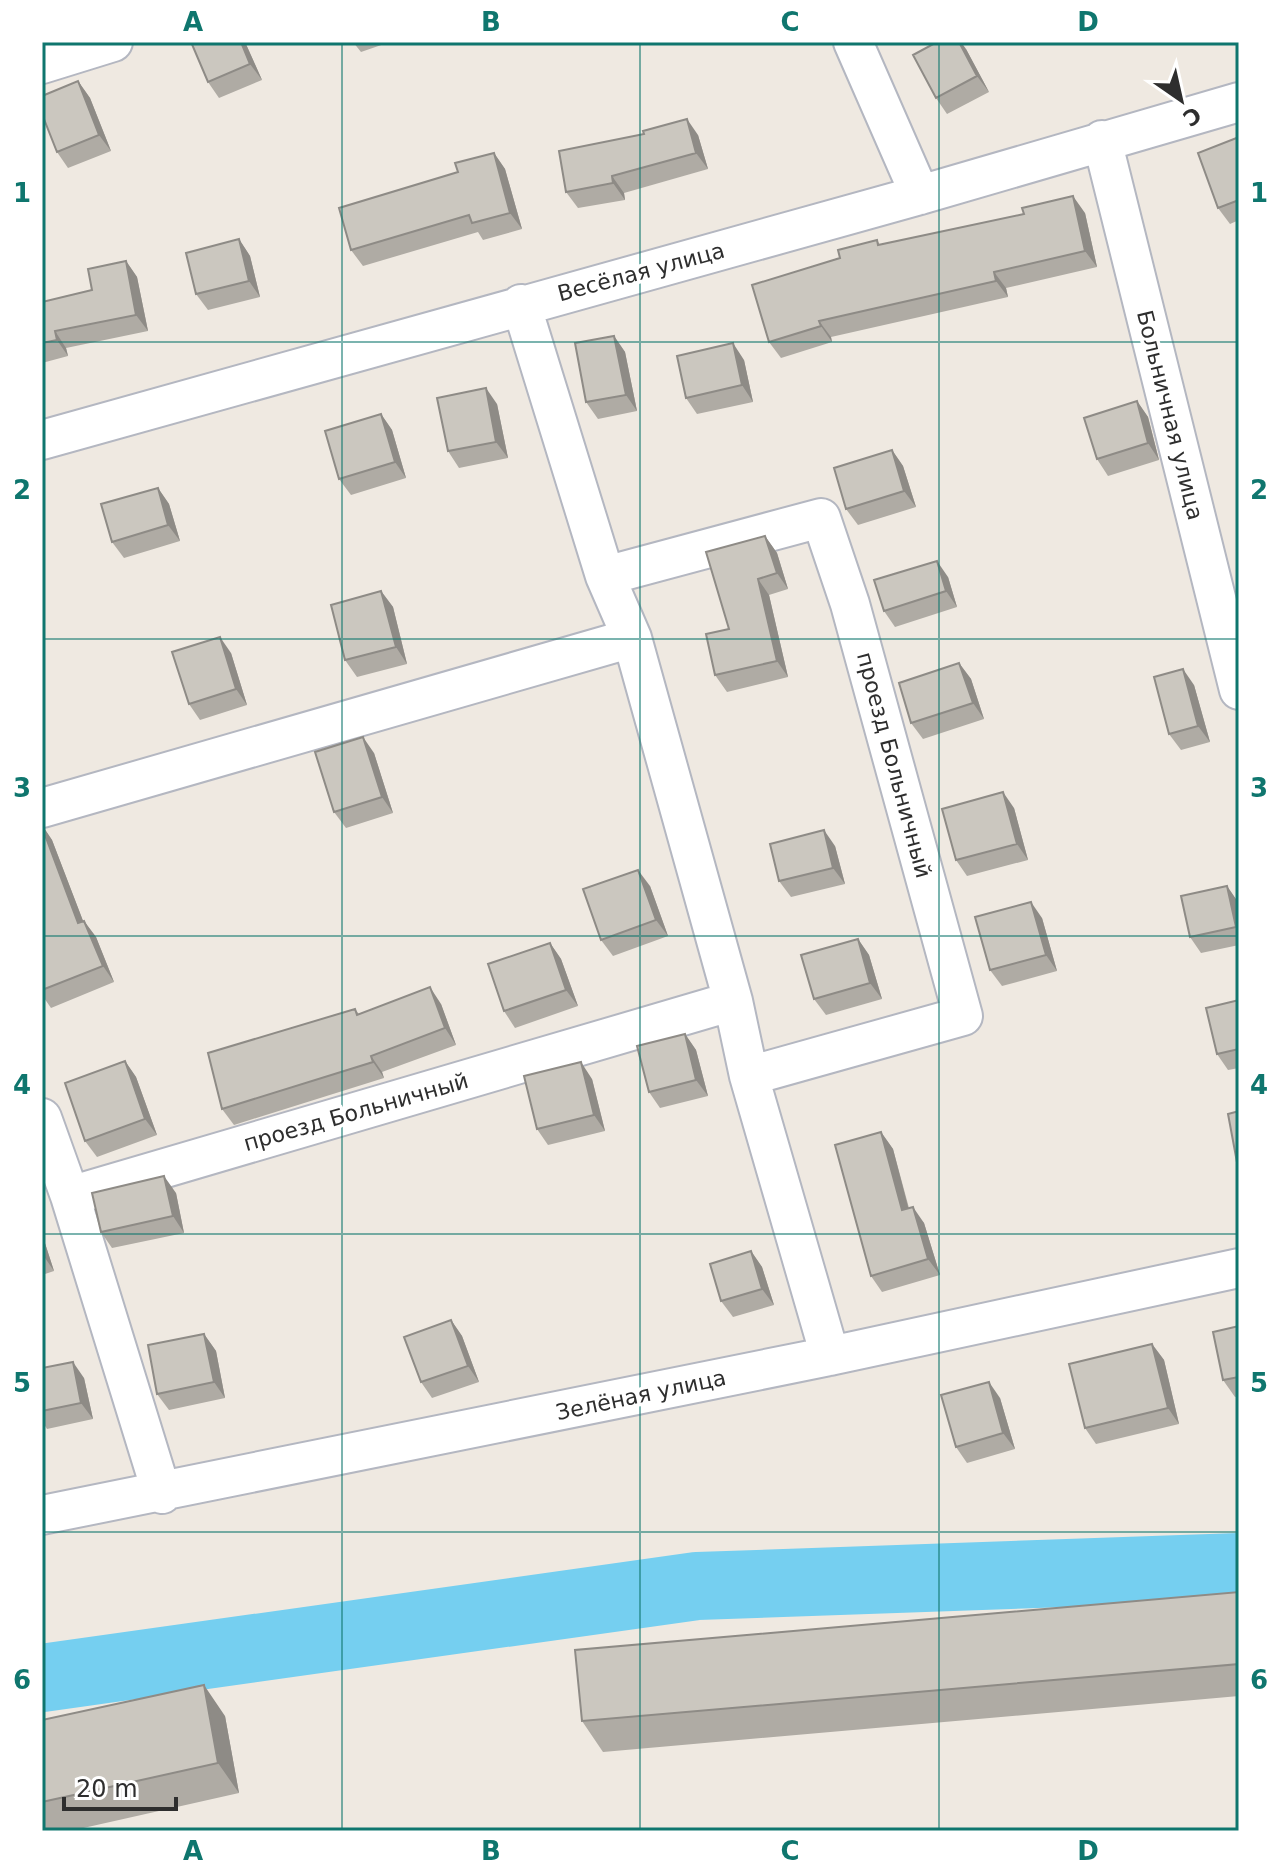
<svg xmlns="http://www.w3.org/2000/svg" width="1281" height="1873" viewBox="0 0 1281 1873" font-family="'DejaVu Sans',sans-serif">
<rect width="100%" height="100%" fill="#efe9e1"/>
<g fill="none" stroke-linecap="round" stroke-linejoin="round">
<path stroke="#75cff0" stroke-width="68" d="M42 1678 697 1586 1239 1567"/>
<g stroke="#b4b7c1" stroke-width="42">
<path id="minor" d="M853 42 920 195
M42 64 113 42
M1102 140 1239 690
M521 304 605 576 632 638 733 1001 749 1076 830 1356
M42 440 920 195 1239 102
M605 576 821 518 850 604 963 1016 749 1076
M42 808 632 638
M42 1118 70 1196 162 1494
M70 1196 733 1001
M42 1515 830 1356 1239 1268"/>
</g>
<use href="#minor" stroke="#fff" stroke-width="38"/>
</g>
<path fill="#afaba4" d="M191 42H245L262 80 219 98 208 82Z
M353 42H390L361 52Z
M1167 42H1186L1169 45Z
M966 49 989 92 947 114 936 98Z
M78 81 90 98 111 151 68 168 57 152Z
M698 135 708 169 624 193 625 200 578 208 566 192Z
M1239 137V220L1230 224 1218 208Z
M494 153 505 169 522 229 483 240 478 232 363 266 351 250 458 172Z
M1085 213 1097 267 1006 288 1008 297 831 337 832 342 781 358 769 342 840 258 877 240 880 245Z
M239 239 250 256 260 297 208 310 196 294Z
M126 261 137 277 148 331 66 348 68 356 42 363V302L92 290Z
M614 336 625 352 637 411 598 419 586 402Z
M744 360 753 402 697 414 686 398Z
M1137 401 1148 417 1159 460 1108 476 1097 459Z
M497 404 508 458 459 468 448 451Z
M381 414 392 430 406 478 351 495 339 479Z
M892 450 903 466 916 507 858 525 846 509Z
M158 488 169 504 180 541 124 558 112 542Z
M765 536 777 553 788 589 769 595 788 677 727 692 715 675 729 629Z
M948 577 957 607 895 627 884 611Z
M381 591 393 607 407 664 357 677 345 660Z
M231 653 247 705 200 720 189 704Z
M959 663 971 679 984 719 923 739 911 723Z
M1194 685 1210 742 1181 750 1169 734Z
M374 753 393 813 346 828 334 812Z
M1014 808 1028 860 967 876 956 860Z
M42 825 52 840 83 921H84L96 937 114 982 51 1008 42 995Z
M835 846 845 884 791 897 779 881Z
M650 886 668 936 613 956 601 940Z
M1227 886 1239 904V945L1201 953 1190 937Z
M1042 918 1057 971 1002 986 990 970Z
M858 939 869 955 882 999 826 1015 814 999Z
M550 943 561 959 578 1006 515 1028 504 1011Z
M1239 1000V1068L1228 1070 1217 1054Z
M441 1004 456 1045 382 1072 384 1078 234 1125 222 1109 355 1009 359 1014Z
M685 1034 696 1050 708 1096 660 1108 649 1092Z
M125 1061 136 1077 157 1135 97 1157 85 1141Z
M592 1079 605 1131 548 1145 537 1129Z
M881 1132 893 1149 909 1208 924 1223 940 1275 882 1292 871 1276Z
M176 1193 184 1233 112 1248 101 1232Z
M42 1234 54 1271 42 1275Z
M751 1251 762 1267 774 1305 733 1317 721 1301Z
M451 1320 462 1336 479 1382 432 1398 421 1382Z
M1239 1326V1396L1235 1397 1223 1380Z
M204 1334 216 1351 225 1398 169 1410 157 1394Z
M1152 1344 1164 1360 1179 1424 1096 1444 1085 1428Z
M42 1368 84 1378 93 1419 47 1429 42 1421Z
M1000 1398 1015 1449 967 1463 956 1447Z
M1239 1592V1696L603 1752 582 1721Z
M225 1716 239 1793 70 1831H42V1720Z"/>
<path fill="#8e8b86" d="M241 42H245L262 80 250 64Z
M959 42H961L966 49 989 92 977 76Z
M78 81 90 98 111 151 99 135Z
M687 119 698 135 708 169 696 153Z
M494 153 505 169 522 229 510 213Z
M612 176 624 193 625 200 613 183Z
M1073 196 1085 213 1097 267 1085 251Z
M239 239 250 256 260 297 249 281Z
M126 261 137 277 148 331 136 315Z
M994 272 1006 288 1008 297 996 281Z
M819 321 831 337 832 342 821 326Z
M55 331 66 348 68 356 57 340Z
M614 336 625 352 637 411 626 395Z
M733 343 744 360 753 402 742 385Z
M486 388 497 404 508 458 496 442Z
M1137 401 1148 417 1159 460 1148 443Z
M381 414 392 430 406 478 395 462Z
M892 450 903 466 916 507 904 491Z
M158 488 169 504 180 541 168 525Z
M765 536 777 553 788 589 777 573Z
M937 561 948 577 957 607 946 591Z
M758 579 769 595 788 677 777 661Z
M381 591 393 607 407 664 396 647Z
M220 637 231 653 247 705 236 689Z
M959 663 971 679 984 719 973 703Z
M1183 669 1194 685 1210 742 1198 726Z
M363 737 374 753 393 813 382 797Z
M1003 792 1014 808 1028 860 1017 844Z
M42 825 52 840 90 939 78 923Z
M824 830 835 846 845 884 833 868Z
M638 870 650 886 668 936 656 920Z
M1227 886 1238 902 1239 931 1236 927Z
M1031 902 1042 918 1057 971 1046 955Z
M84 921 96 937 114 982 103 966Z
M858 939 869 955 882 999 870 983Z
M550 943 561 959 578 1006 566 990Z
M430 987 441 1004 456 1045 445 1028Z
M685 1034 696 1050 708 1096 696 1080Z
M371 1056 382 1072 384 1078 373 1062Z
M125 1061 136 1077 157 1135 145 1119Z
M581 1062 592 1079 605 1131 594 1115Z
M881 1132 893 1149 913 1226 902 1210Z
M164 1176 176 1193 184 1233 173 1216Z
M913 1207 924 1223 940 1275 928 1259Z
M42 1234 54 1271 43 1255Z
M751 1251 762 1267 774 1305 762 1289Z
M451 1320 462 1336 479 1382 468 1366Z
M204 1334 216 1351 225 1398 214 1382Z
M1152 1344 1164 1360 1179 1424 1168 1408Z
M73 1362 84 1378 93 1419 81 1403Z
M989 1382 1000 1398 1015 1449 1003 1433Z
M204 1685 225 1716 239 1793 218 1763Z"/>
<path fill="#cbc7bf" stroke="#8e8b86" stroke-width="2" d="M191 42H241L250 64 208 82Z
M937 42H959L977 76 936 98 913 55Z
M78 81 99 135 57 152 42 114V96Z
M687 119 696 153 612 176 613 183 566 192 559 151 644 134 643 131Z
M1239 137V200L1218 208 1198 153Z
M494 153 510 213 472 223 469 215 351 250 339 208 458 172 455 163Z
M1073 196 1085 251 994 272 996 281 819 321 821 326 769 342 752 285 840 258 838 250 877 240 878 245 1024 214 1022 208Z
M239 239 249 281 196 294 186 253Z
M126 261 136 315 55 331 57 340 42 343V302L92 290 88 269Z
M614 336 626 395 586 402 575 343Z
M733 343 742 385 686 398 677 356Z
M486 388 496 442 448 451 437 398Z
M1137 401 1148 443 1097 459 1084 418Z
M381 414 395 462 339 479 325 431Z
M892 450 904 491 846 509 834 468Z
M158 488 168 525 112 542 101 504Z
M765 536 777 573 758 579 777 661 715 675 706 634 729 629 706 552Z
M937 561 946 591 884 611 874 580Z
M381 591 396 647 345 660 331 605Z
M220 637 236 689 189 704 172 652Z
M959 663 973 703 911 723 899 683Z
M1183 669 1198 726 1169 734 1154 677Z
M363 737 382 797 334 812 315 752Z
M1003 792 1017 844 956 860 942 809Z
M42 827 78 923 84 921 103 966 42 990Z
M824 830 833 868 779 881 770 844Z
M638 870 656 920 601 940 583 889Z
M1227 886 1236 927 1190 937 1181 896Z
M1031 902 1046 955 990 970 975 917Z
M858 939 870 983 814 999 801 955Z
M550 943 566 990 504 1011 488 964Z
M430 987 445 1028 371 1056 373 1062 222 1109 208 1053 355 1009 357 1015Z
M1239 1000V1049L1217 1054 1206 1008Z
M685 1034 696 1080 649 1092 637 1046Z
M125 1061 145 1119 85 1141 65 1083Z
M581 1062 594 1115 537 1129 524 1076Z
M1239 1111V1173L1228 1114Z
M881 1132 902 1210 913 1207 928 1259 871 1276 835 1145Z
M164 1176 173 1216 101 1232 92 1193Z
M751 1251 762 1289 721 1301 710 1264Z
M451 1320 468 1366 421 1382 404 1337Z
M1239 1326V1377L1223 1380 1213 1332Z
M204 1334 214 1382 157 1394 148 1345Z
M1152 1344 1168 1408 1085 1428 1069 1364Z
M73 1362 81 1403 42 1411V1368Z
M989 1382 1003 1433 956 1447 941 1395Z
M1239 1592V1664L582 1721 575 1650Z
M204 1685 218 1763 42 1802V1720Z"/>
<path fill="none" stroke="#0f766e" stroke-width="2" stroke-opacity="0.55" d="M342 42V1831M640 42V1831M939 42V1831M42 342H1239M42 639H1239M42 936H1239M42 1234H1239M42 1532H1239"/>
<g text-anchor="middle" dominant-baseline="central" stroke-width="7" stroke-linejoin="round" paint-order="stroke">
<g font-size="22" fill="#2e2e2e" stroke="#fff">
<text transform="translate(641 272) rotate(-15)">Весёлая улица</text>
<text transform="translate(1170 415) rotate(76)">Больничная улица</text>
<text transform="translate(894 765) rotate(75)">проезд Больничный</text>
<text transform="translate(356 1112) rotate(-16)">проезд Больничный</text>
<text transform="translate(641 1395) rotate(-12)">Зелёная улица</text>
</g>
</g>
<rect width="1281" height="1873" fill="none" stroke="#ffffff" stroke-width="88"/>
<g transform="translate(1181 100) rotate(146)" stroke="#ffffff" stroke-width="6" paint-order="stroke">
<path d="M0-6L14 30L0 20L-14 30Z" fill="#2e2e2e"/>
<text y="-12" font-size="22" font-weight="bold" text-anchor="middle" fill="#2e2e2e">С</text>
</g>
<path d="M64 1797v12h112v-12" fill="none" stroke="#2e2e2e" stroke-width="4"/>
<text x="76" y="1797" font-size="24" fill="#2e2e2e" stroke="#ffffff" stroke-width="6" paint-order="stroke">20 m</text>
<rect x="44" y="44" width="1193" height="1785" fill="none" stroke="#0f766e" stroke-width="3"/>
<g font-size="26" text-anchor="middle" font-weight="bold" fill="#0f766e">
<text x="193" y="31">A</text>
<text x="491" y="31">B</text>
<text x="790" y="31">C</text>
<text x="1088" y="31">D</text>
<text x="22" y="202">1</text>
<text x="1259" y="202">1</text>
<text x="22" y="499">2</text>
<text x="1259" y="499">2</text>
<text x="22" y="797">3</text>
<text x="1259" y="797">3</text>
<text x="22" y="1094">4</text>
<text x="1259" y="1094">4</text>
<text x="22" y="1392">5</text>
<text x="1259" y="1392">5</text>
<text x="22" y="1689">6</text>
<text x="1259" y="1689">6</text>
<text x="193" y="1860">A</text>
<text x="491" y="1860">B</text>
<text x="790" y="1860">C</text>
<text x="1088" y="1860">D</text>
</g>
</svg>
